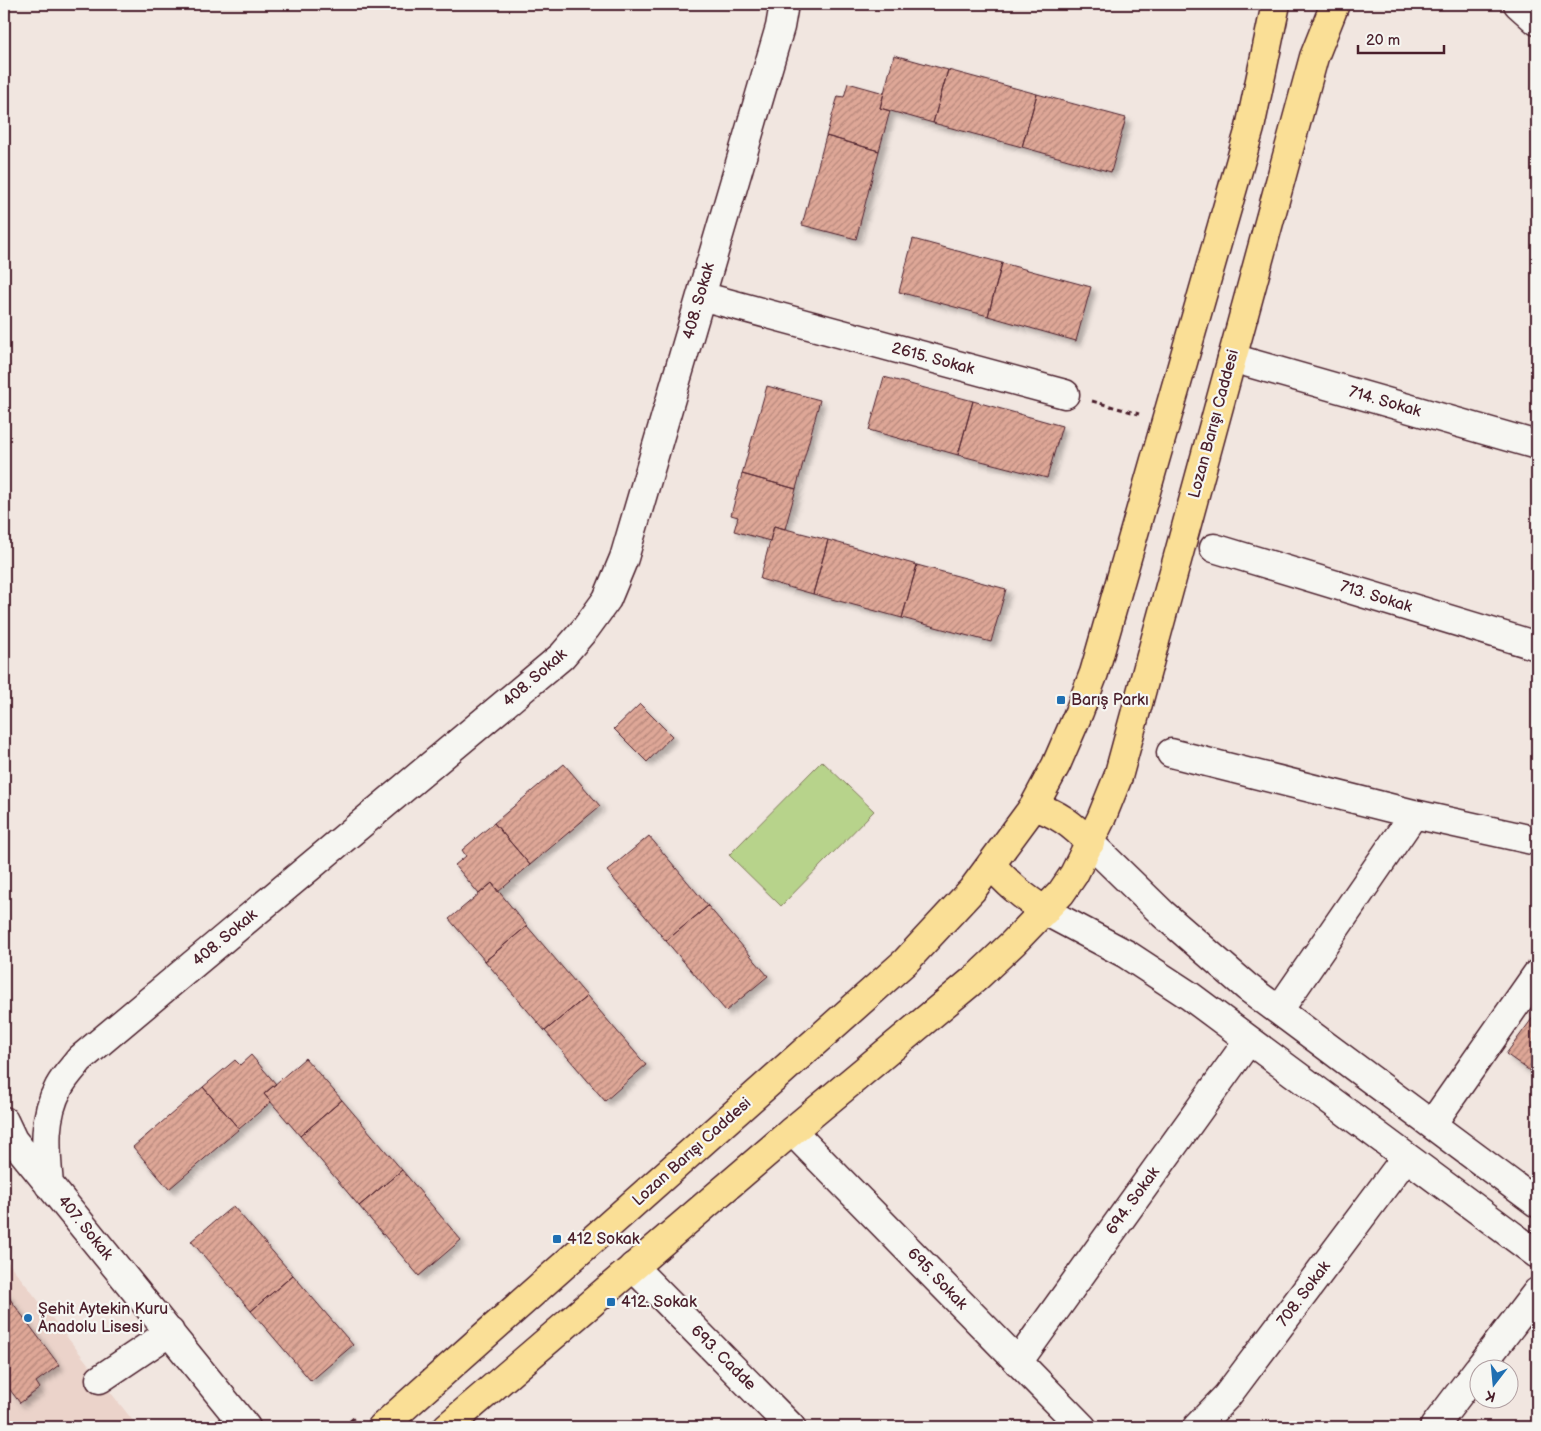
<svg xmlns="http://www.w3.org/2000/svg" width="1541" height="1431" viewBox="0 0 1541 1431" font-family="'Balsamiq Sans',sans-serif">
<defs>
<pattern id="building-hatch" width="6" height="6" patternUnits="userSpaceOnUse" patternTransform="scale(1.25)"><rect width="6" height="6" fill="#dea797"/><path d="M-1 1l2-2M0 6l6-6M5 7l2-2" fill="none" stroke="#b6877b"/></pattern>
<filter id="shadow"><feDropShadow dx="4.5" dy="4.5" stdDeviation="2.5" flood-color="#0004"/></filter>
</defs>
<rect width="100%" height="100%" fill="#f1e6e0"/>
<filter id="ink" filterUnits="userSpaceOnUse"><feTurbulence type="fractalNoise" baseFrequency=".02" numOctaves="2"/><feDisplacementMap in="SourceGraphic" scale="10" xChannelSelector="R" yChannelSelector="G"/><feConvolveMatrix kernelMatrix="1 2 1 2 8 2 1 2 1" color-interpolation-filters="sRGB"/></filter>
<g filter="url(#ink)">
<path fill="#ebd3ca" d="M4 1257 100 1379 138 1427H4Z"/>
<path fill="#b7d38b" stroke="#80795b" d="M822 761 874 811 781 906 729 855Z"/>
<path fill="url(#building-hatch)" stroke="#4a1f2b" filter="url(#shadow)" d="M894 55 948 70 933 123 880 108Z
M948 70 1037 94 1022 147 933 123Z
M848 83 884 93 880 108 890 111 879 151 826 136 838 96 844 97Z
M1037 94 1126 118 1111 172 1022 147Z
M826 136 879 151 856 239 802 225Z
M913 239 1002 263 988 316 899 292Z
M1002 263 1091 287 1076 341 988 316Z
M884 377 973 401 958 455 869 430Z
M767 386 820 400 796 489 742 474Z
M973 401 1062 426 1047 478 958 455Z
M742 474 796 489 785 529 774 526 770 541 734 531 738 517 731 515Z
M774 526 828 540 813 594 760 579Z
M828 540 917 565 902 618 813 594Z
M917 565 1006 589 991 642 902 618Z
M640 704 672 736 647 762 614 729Z
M564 764 600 806 530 865 494 823Z
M494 823 530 865 498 892 492 883 479 894 455 865 466 856 462 850Z
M649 836 708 906 666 941 607 871Z
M492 883 527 926 485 961 449 919Z
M708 906 768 976 726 1011 666 941Z
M527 926 587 996 545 1031 485 961Z
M587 996 646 1065 605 1101 545 1031Z
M1537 1012V1076L1506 1054Z
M251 1055 276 1084 264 1094 271 1102 239 1129 203 1087 235 1060 240 1065Z
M305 1058 342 1100 300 1136 264 1094Z
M203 1087 239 1129 169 1189 133 1147Z
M342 1100 402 1170 359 1206 300 1136Z
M402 1170 461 1240 419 1276 359 1206Z
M233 1206 293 1275 251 1311 191 1241Z
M293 1275 353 1345 311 1381 251 1311Z
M4 1291 59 1365 36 1382 40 1388 20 1403 4 1382Z"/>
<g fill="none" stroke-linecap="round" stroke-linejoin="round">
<g stroke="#4a1f2b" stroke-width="31">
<path id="minor" d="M1518 4 1537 21
M701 296 1065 394
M1232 358 1537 445
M1214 548 1537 646
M1171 753 1414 814 1537 841
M1090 843 1163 914 1247 987 1537 1203
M1045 911 1126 954 1190 996 1537 1254
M1279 1010 1414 814
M4 1121 13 1140 246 1427
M1432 1124 1537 974
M792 1131 1082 1427
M49 1185C46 1151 42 1118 59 1087 64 1077 73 1068 80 1059L562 656 586 628 607 599 624 558 780 27 784 4
M633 1267 791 1427
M1018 1362 1249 1040
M1479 1368 1537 1292
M100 1379 170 1332
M1197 1427 1227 1396 1406 1157
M1434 1427 1478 1369"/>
</g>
<g stroke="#4a1f2b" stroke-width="31">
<path id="major" d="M1034 806C1058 814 1072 824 1090 843
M991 864C1007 884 1024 897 1045 911
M382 1427 905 962 972 890 1034 806 1056 765 1079 712 1094 673 1250 128 1276 4
M447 1427 792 1131 977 977 1013 943 1061 893 1074 874 1101 819 1118 777 1314 57 1335 4"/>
</g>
<path stroke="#4a1f2b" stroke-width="3" stroke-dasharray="5 4" stroke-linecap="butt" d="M1092 401 1139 414
M343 1427 355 1417"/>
<use href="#minor" stroke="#f6f6f2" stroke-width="28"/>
<use href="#major" stroke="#fadf96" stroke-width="28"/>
</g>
</g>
<g fill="#1f6fb2" stroke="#f6f6f2" stroke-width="2">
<rect x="1056" y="695" width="10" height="10" rx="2.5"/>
<rect x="552" y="1234" width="10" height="10" rx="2.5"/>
<rect x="606" y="1297" width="10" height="10" rx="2.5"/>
<circle cx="28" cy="1318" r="5"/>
</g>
<g text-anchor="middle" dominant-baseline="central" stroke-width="4.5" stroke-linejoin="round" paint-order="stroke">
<g font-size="16" fill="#4a1f2b" stroke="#f6f6f2">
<text transform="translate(699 301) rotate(-74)">408. Sokak</text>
<text transform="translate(933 359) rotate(15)">2615. Sokak</text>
<text transform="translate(1385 402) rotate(16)">714. Sokak</text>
<text transform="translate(1214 424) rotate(-75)">Lozan Barışı Caddesi</text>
<text transform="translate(1376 597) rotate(17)">713. Sokak</text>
<text transform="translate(535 678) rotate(-41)">408. Sokak</text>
<text transform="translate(225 938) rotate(-40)">408. Sokak</text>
<text transform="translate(692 1152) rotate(-42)">Lozan Barışı Caddesi</text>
<text transform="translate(1133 1201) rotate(-54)">694. Sokak</text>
<text transform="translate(85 1228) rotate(51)">407. Sokak</text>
<text transform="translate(937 1279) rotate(46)">695. Sokak</text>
<text transform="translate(1304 1294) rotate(-53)">708. Sokak</text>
<text transform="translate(723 1358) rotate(45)">693. Cadde</text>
</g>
<g font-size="16" fill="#4a1f2b" stroke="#f6f6f2" text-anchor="start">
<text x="1071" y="700">Barış Parkı</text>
<text x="567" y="1239">412 Sokak</text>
<text x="621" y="1302">412. Sokak</text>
<text x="38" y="1309">Şehit Aytekin Kuru<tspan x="38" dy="18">Anadolu Lisesi</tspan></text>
</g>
</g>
<rect width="1541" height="1431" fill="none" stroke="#f6f6f2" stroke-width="20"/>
<rect x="10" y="10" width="1521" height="1411" fill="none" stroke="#4a1f2b" stroke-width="2" filter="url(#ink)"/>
<g transform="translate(1494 1384) rotate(196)"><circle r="24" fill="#f6f6f2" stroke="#b1a0a2"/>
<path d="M0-4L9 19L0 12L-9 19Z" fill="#1f6fb2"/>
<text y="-8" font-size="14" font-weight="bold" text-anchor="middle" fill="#4a1f2b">K</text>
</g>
<path d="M1358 45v8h86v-8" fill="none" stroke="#4a1f2b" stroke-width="2.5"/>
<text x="1366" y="45" font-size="15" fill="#4a1f2b" stroke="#f6f6f2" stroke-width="4" paint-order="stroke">20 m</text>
</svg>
